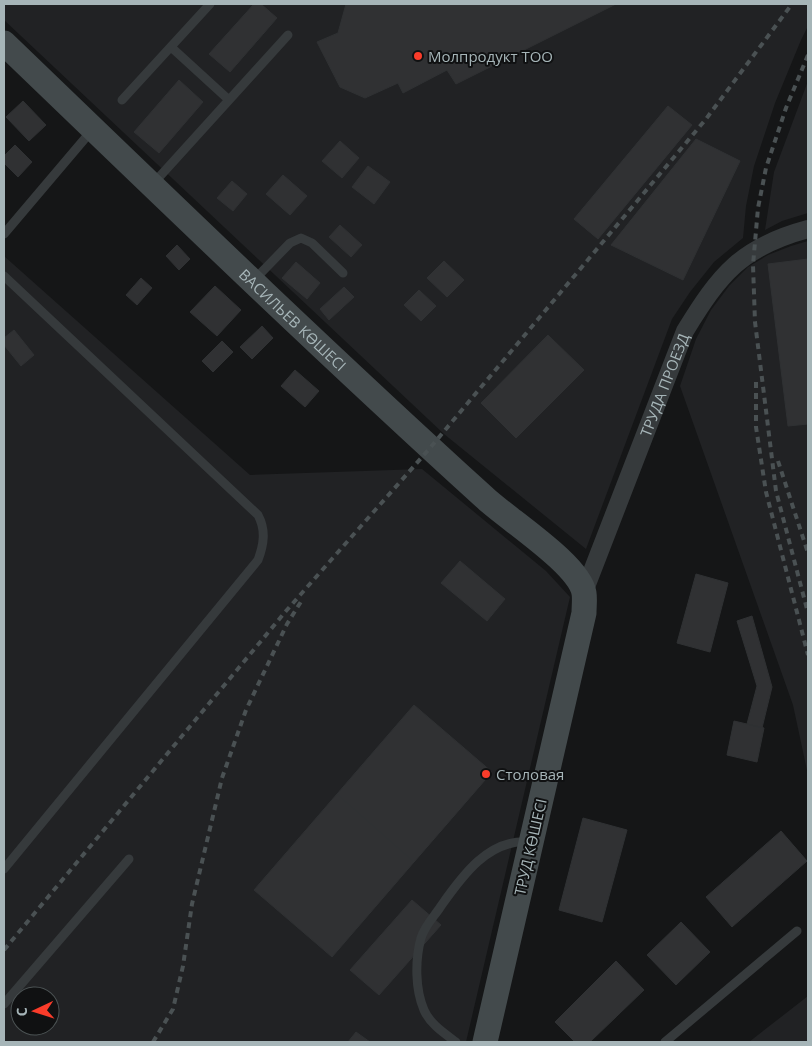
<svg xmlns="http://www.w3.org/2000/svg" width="812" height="1046" viewBox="0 0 812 1046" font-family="'Open Sans',sans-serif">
<rect width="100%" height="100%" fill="#151617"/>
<path fill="#212224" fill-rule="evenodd" d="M4 4H808V26L801 40 775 103 754 166 746 206 743 238 714 262 690 292 672 319 586 549 444 434 4 20Z
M808 81V213L782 221 765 230 774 172Z
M808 241V775L793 705 680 386 696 339 711 310 729 286 748 267 768 255 791 246Z
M4 256 250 475 422 469 546 571 570 597 466 1042H4ZM20 996H50V1026H20Z
M808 996V1042H749Z"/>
<path fill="#303133" stroke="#2f3133" d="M254 4H261L277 18 230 72 209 54Z
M346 4H616L456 84 447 70 403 93 398 83 365 98 340 87 317 42 338 33Z
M179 80 203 102 159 153 134 132Z
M23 101 46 125 29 141 6 117Z
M668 106 692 125 598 239 574 219Z
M696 139 740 161 683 280 611 245Z
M340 141 359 158 342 178 322 161Z
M15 145 32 162 18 177 4 163V156Z
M368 166 390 182 374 204 352 187Z
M283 175 307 196 290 215 266 194Z
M232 181 247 194 233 211 217 198Z
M340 225 362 245 351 257 329 237Z
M177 245 190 259 179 270 166 256Z
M808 259V424L788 426 768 264Z
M444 261 464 280 447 297 427 278Z
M296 262 320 283 307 299 282 278Z
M141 278 152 288 137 305 126 295Z
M215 286 241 310 217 336 190 312Z
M344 287 354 297 329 320 320 309Z
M419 290 436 306 421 321 404 305Z
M262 326 273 338 252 359 240 347Z
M14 330 34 355 21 366 4 345V338Z
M548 335 584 370 516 438 481 403Z
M222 341 233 352 213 372 202 361Z
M295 370 319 391 305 407 281 386Z
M460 561 505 599 487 621 441 583Z
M696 574 728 583 710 652 677 643Z
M752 616 772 687 762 728 747 724 757 686 737 621Z
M414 705 492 772 414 862 337 794Z
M734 721 764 728 757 762 727 755Z
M337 794 414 862 332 957 254 890Z
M583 818 627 830 602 922 559 910Z
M781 831 807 861 732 927 706 897Z
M412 900 441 925 379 995 350 970Z
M681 922 710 952 676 985 647 955Z
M616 961 644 990 590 1042H575L555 1022Z
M356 1032 370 1042H348Z"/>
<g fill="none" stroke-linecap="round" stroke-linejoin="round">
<path stroke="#363a3c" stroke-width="9" d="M171 47 229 100
M122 100 210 4
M152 185 288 35
M4 234 93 129
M4 276 258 515C266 530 264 544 258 560L4 869
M254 280 290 243 301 238 312 243 343 273
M4 1004 129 859
M456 1042C444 1033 430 1024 424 1010 415 989 415 960 421 938 425 925 434 917 441 906 462 876 489 838 530 842
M665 1042 797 931"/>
<path stroke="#363a3c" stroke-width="18" id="s1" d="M584 592 685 331C720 274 741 247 808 229"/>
<path stroke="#434a4c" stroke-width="25" id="s2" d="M4 43C163 196 321 349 484 497 507 519 579 564 584 593 585 599 584 607 584 613L485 1042"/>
<path stroke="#4a5153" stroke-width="4" stroke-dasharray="6 5" stroke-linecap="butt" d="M808 55 786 108 766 168 758 208 753 265 755 322 776 491 808 613
M756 382V427L766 492 808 655
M778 461 808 553
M4 950 286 611 430 448 706 119 792 4
M153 1042 173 1009 183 966 192 904 222 778 246 710 287 624 302 600"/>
</g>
<g fill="#fa3c2a" stroke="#101112" stroke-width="2">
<circle cx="418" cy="56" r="5"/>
<circle cx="486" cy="774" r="5"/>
</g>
<g text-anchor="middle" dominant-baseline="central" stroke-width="4" stroke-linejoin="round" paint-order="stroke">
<g font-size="15" fill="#a6b5b8" stroke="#101112" text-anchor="start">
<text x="428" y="56">Молпродукт ТОО</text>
<text x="496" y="774">Столовая</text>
</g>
<g font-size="15" fill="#a6b5b8" stroke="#101112">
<text stroke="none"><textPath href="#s2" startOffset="400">ВАСИЛЬЕВ КӨШЕСІ</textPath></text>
<text stroke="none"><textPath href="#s1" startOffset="222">ТРУДА ПРОЕЗД</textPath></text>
<text transform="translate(530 847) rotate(-77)">ТРУД КӨШЕСІ</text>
</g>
</g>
<rect width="812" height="1046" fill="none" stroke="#a6b5b8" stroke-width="10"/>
<g transform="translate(35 1011) rotate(266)"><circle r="24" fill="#101112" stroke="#4c5354"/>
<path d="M0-4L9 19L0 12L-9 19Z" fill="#fa3c2a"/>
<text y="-8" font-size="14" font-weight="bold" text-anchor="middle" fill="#a6b5b8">С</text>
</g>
</svg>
